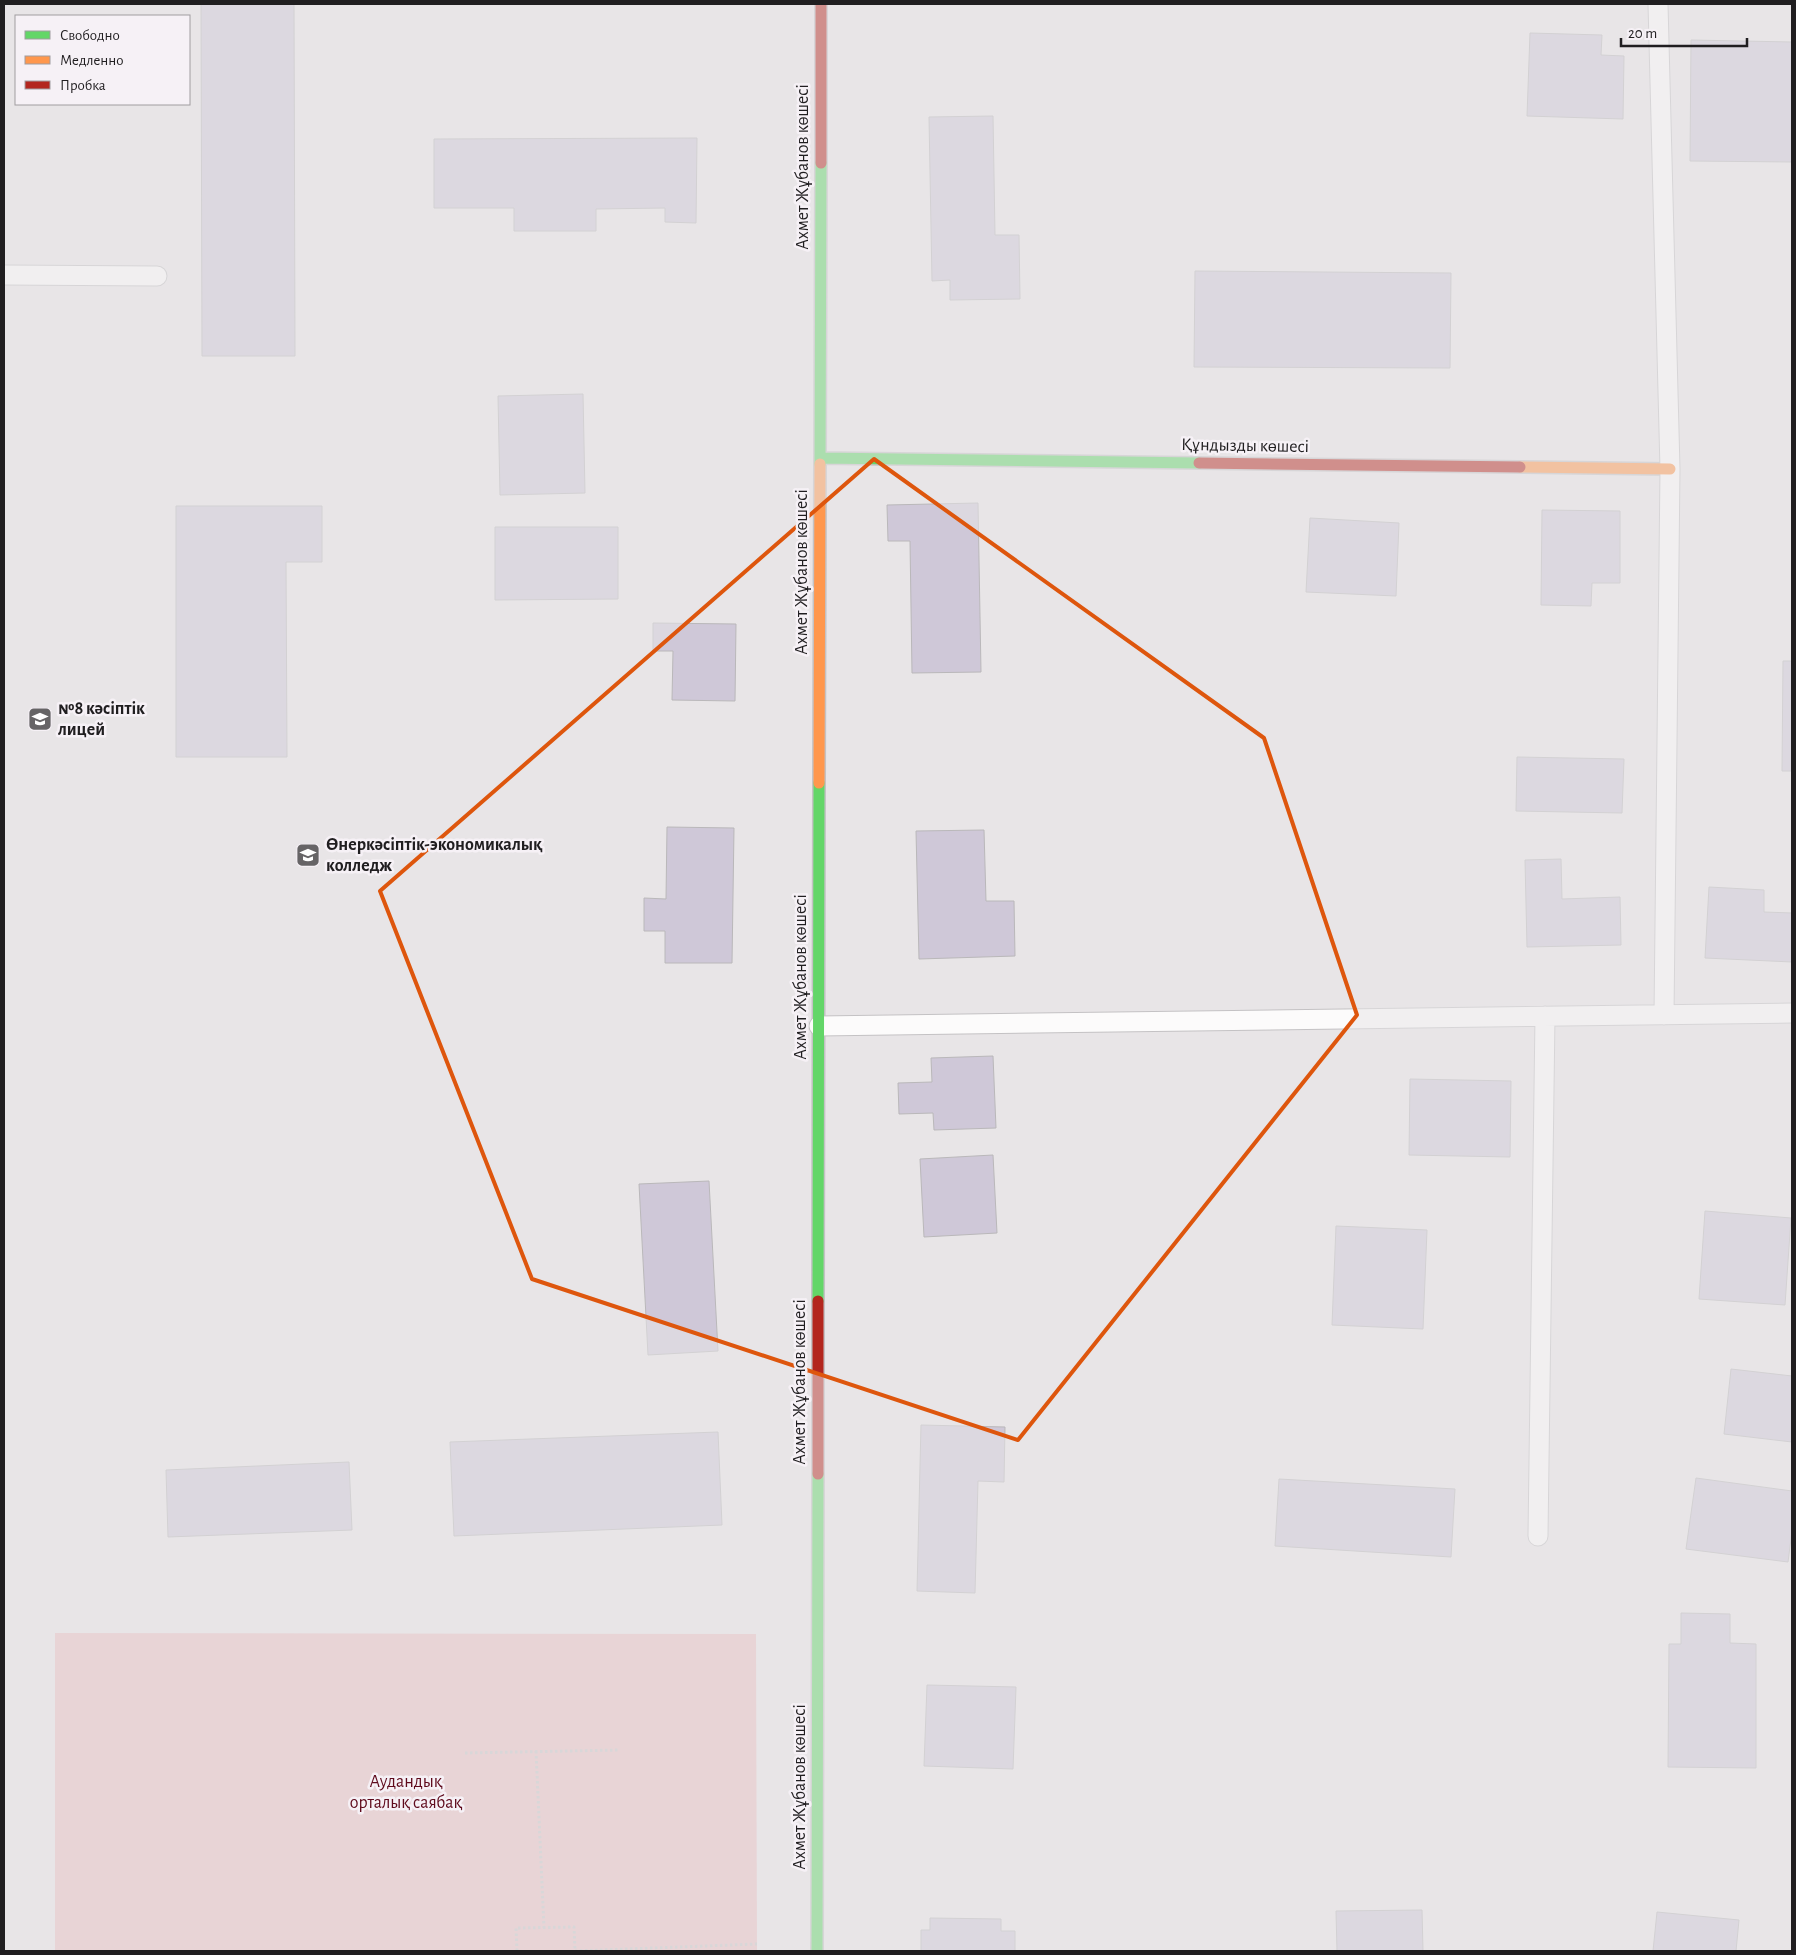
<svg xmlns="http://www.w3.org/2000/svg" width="1796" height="1955" viewBox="0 0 1796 1955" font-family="'Alegreya Sans',sans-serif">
<rect width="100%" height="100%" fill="#e8e5e7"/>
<path fill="#e9bfc2" d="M55 1633 756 1634 757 1951H55Z"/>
<path fill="#cfc8d8" stroke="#bab8ba" d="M201 4H294L295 356H202Z
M1530 33 1602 35 1601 55 1624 56 1623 119 1527 116Z
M1691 40 1792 42V162L1690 161Z
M993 116 995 235H1019L1020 299 950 300V280L932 281 929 117Z
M697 138 696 223 665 222V208L596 209V231H514V208H434V139Z
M1195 271 1451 273 1450 368 1194 367Z
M583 394 585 493 500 495 498 396Z
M978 503 981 672 912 673 910 541H888L887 505Z
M176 506H322V562H286L287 757H176Z
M1542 510 1620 511V583H1592L1591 606 1541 605Z
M1310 518 1399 523 1396 596 1306 592Z
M495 527H618V599L495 600Z
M653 623 736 624 735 701 672 700 673 651H653Z
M1783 661H1792V771H1782Z
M1517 757 1624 759 1622 813 1516 811Z
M667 827 734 828 732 963H665V931H644V898L666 899Z
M984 830 986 901H1014L1015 956 919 959 916 831Z
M1561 859 1562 899 1620 897 1621 945 1527 947 1525 860Z
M1709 887 1764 890V912L1792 913V962L1705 958Z
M993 1056 996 1128 934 1130 933 1113 899 1114 898 1083 932 1082 931 1058Z
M1410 1079 1511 1081 1510 1157 1409 1155Z
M993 1155 997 1233 924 1237 920 1159Z
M709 1181 718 1351 648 1355 639 1184Z
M1705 1211 1791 1218 1785 1305 1699 1299Z
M1336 1226 1427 1230 1423 1329 1332 1325Z
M1731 1369 1792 1376V1442L1724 1434Z
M921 1425 1005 1427 1004 1482 978 1481 975 1593 917 1591Z
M718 1432 722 1525 454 1536 450 1442Z
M349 1462 352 1530 168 1537 166 1470Z
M1696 1478 1792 1491V1531L1788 1562 1686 1549Z
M1279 1479 1455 1489 1451 1557 1275 1546Z
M1681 1613 1730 1614V1643L1756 1644V1768L1668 1767 1669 1644H1681Z
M927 1685 1016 1687 1013 1769 924 1766Z
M1422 1910 1423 1951H1337L1336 1911Z
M1657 1912 1739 1920 1736 1951H1653Z
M930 1918 1001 1919V1931H1015V1951H921V1930H930Z"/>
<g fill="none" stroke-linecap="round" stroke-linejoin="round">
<g stroke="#c4c2c4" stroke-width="21">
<path id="lane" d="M1658 4 1670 469 1664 1015
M4 275 157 276
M819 1026 1792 1013
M1538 1536 1545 1016"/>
</g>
<g stroke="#c4c2c4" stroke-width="14">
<path id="fast" d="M820 458 1199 463
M820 464 821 163
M818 1301 819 783
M817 1951 818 1474"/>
</g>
<g stroke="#c4c2c4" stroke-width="14">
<path id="slow" d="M1520 467 1670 469
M819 783 820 464"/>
</g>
<g stroke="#c4c2c4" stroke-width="14">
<path id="jam" d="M821 163V4
M1199 463 1520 467
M818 1474V1301"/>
</g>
<path stroke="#c6c5c6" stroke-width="3" stroke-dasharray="2.5 2.5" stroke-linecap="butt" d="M536 1751 544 1928
M465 1753 619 1750
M517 1951 516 1928 574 1927 575 1950
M575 1951 757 1944"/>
<use href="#lane" stroke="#fcfbfb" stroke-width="19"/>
<use href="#fast" stroke="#63d668" stroke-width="11"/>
<use href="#slow" stroke="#ff974d" stroke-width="11"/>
<use href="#jam" stroke="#b3261e" stroke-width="11"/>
</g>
<path d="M0 0H1796V1955H0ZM874 459 1264 738 1357 1015 1018 1440 532 1279 380 891Z" fill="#e8e5e7" fill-opacity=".55" fill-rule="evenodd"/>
<path fill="none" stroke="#de560d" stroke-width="4" stroke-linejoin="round" d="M874 459 1264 738 1357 1015 1018 1440 532 1279 380 891Z"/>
<defs>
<g id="school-square" transform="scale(1.25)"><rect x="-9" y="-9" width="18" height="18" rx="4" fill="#666466" stroke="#f6f1f6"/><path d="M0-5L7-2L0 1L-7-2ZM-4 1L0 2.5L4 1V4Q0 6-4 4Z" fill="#fff"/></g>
<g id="university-square" transform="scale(1.25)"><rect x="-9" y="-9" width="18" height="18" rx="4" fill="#666466" stroke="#f6f1f6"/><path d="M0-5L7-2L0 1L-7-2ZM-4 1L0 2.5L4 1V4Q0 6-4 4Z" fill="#fff"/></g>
</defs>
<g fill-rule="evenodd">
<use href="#school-square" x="40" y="719"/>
<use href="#university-square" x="308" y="855"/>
</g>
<g text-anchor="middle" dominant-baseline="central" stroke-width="5" stroke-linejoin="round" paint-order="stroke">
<g font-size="18" fill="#201e20" stroke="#f6f1f6">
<text transform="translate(803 167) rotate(-90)">Ахмет Жұбанов көшесі</text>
<text transform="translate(1245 446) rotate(1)">Құндызды көшесі</text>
<text transform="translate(802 572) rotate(-90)">Ахмет Жұбанов көшесі</text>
<text transform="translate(801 977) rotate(-90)">Ахмет Жұбанов көшесі</text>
<text transform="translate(800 1382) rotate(-90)">Ахмет Жұбанов көшесі</text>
<text transform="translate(800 1787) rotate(-90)">Ахмет Жұбанов көшесі</text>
</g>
<g font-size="18" font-weight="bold" fill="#201e20" stroke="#f6f1f6" text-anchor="start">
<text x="58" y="709">№8 кәсіптік<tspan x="58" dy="21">лицей</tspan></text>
<text x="326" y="845">Өнеркәсіптік-экономикалық<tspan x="326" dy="21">колледж</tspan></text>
</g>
<g font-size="18" fill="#5f0a1c" stroke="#f6f1f6">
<text x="406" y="1782">Аудандық<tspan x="406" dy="21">орталық саябақ</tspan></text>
</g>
</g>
<rect width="1796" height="1955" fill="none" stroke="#201e20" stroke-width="10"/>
<rect x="15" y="15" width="175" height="90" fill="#f6f1f6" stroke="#a09da0"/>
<rect x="25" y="31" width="25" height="8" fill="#63d668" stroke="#a09da0"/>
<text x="60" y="40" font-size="15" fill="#201e20">Свободно</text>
<rect x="25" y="56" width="25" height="8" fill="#ff974d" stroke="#a09da0"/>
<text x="60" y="65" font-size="15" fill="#201e20">Медленно</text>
<rect x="25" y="81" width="25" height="8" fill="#b3261e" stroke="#a09da0"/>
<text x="60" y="90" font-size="15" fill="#201e20">Пробка</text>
<path d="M1621 38v8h126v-8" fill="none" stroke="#201e20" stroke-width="2.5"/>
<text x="1628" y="38" font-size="15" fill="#201e20" stroke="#f6f1f6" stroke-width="4" paint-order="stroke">20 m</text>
</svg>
